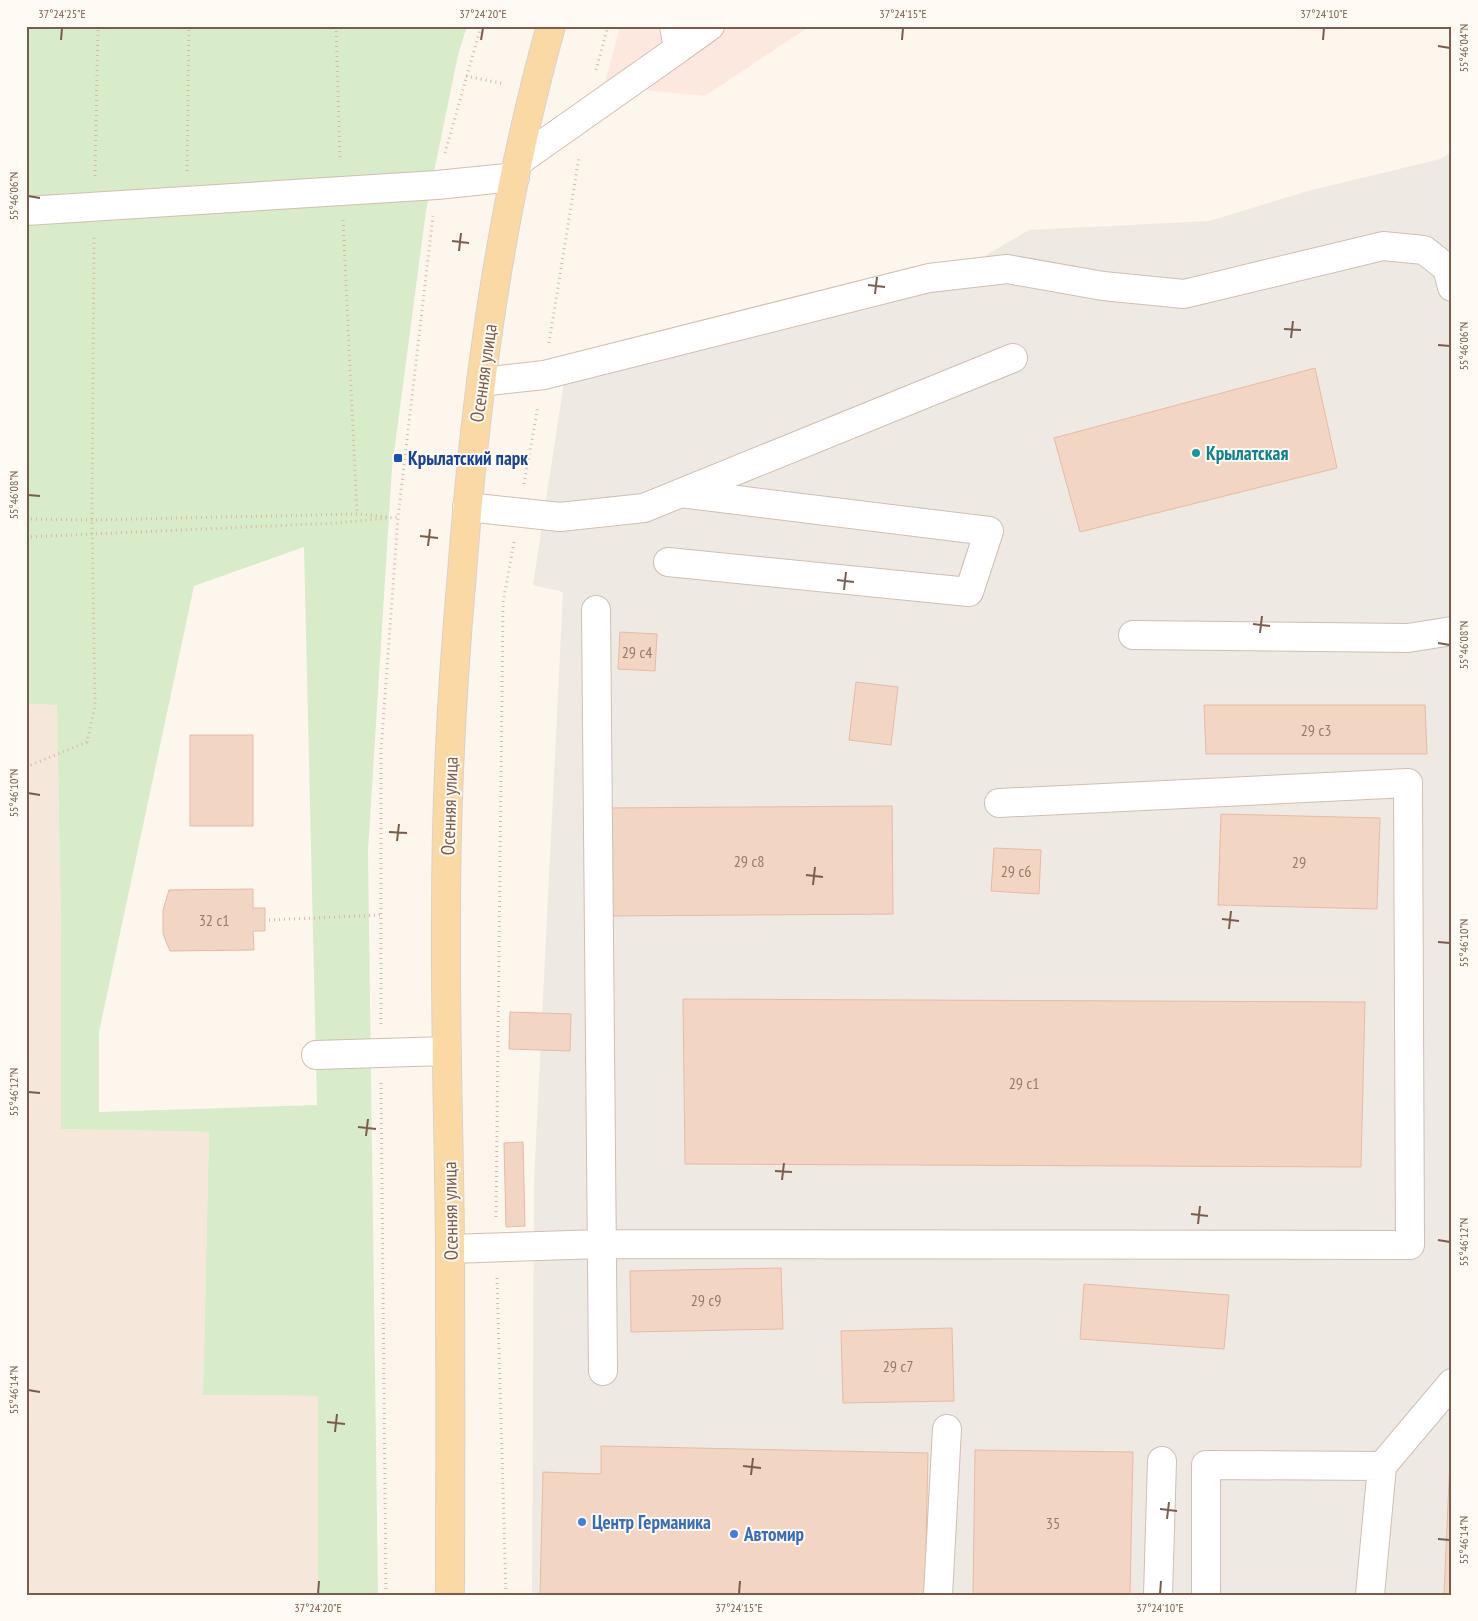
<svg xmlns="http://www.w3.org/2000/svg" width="1478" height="1621" viewBox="0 0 1478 1621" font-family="'PT Sans Narrow',sans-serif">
<rect width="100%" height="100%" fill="#fdf6ec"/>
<path fill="#f5e8da" d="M26 704 57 705 61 937V1129L209 1132 203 1395 318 1396V1595H26Z"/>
<path fill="#fde8e0" d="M620 26H810L705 96 604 86Z"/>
<path fill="#efe9e4" d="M1452 152V1595H532L534 1181 563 592 533 585 564 382 924 291 1029 230 1209 221 1308 191 1440 159Z"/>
<path fill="#d8ecc9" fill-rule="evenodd" d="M26 26H467L458 55 426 211 392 468 368 851 378 1595H318V1396L203 1395 209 1132 61 1129V937L57 705 26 704ZM304 547 317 1105 99 1112V1032L194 586Z"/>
<path fill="#f3d5c3" stroke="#e6bba3" d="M1315 368 1337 468 1080 532 1054 438Z
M620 632 657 634 655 671 618 669Z
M856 682 898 687 891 745 849 740Z
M1204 705H1425L1427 754H1206Z
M190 735H253V826H190Z
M892 806 893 914 605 916 604 808Z
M1221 814 1380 818 1377 909 1218 905Z
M994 848 1041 850 1039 894 991 891Z
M253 889V908H265V931H253L254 950 170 951 163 934V910L169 890Z
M683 999 1365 1002 1361 1167 685 1164Z
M510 1012 571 1014 570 1051 509 1049Z
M523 1142 525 1226 506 1227 504 1143Z
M781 1268 783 1329 631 1332 630 1271Z
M1084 1284 1229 1295 1224 1349 1080 1339Z
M952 1328 954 1401 843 1403 841 1331Z
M1452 1413V1595H1444Z
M601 1446 928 1453 925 1595H540L543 1472 601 1474Z
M975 1450 1133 1452 1130 1595H973Z"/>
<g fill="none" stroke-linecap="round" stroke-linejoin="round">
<g stroke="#d1beb0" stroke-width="30">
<path id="minor" d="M678 49 710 26
M519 161 678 49 674 26
M26 211 437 185 515 177
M481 382 544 375 929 278 1007 269 1103 286 1184 294 1383 246 1424 250 1447 268 1452 287
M467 507 560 517 644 508 1013 358
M668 562 969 592 989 531 680 493
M596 610 603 1371
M1133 635 1408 638 1452 631
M316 1055 447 1051
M450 1249 601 1244 1410 1245 1408 783 999 803
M938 1595 947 1429
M1158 1595 1162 1461
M1206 1595V1465L1382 1466
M1370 1595 1382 1466 1452 1383"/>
</g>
<g stroke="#dad1cd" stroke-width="30">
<path id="major" d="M450 1595C450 1479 451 1362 450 1246 449 1135 445 1024 446 913 446 800 452 686 462 573 476 389 501 204 551 26"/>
</g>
<path stroke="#d9b8a5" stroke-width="3" stroke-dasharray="1 4" stroke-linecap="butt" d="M336 26 340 161
M596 70 608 26
M466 76 505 84
M445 153 481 26
M187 171 189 26
M95 176 98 26
M343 220 357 514
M549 343 579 157
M524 484 538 406
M26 519 92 520 357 514 388 517
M26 537 336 523 398 517
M26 767 87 742 95 706 92 520 94 237
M269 920 381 915
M381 1024V751L398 517 433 216
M381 1083 386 1595
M496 1217 503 603 514 542
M497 1278 506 1595"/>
<use href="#minor" stroke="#fff" stroke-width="28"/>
<use href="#major" stroke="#fbd9a5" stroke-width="28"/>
</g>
<path fill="none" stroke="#7a5c4d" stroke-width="2" d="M61 40 62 28M481 40 483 28M902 40 903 28M1323 40 1324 28M1438 46 1450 48M28 196 40 198M452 241 469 243M459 251 461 233M868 285 885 287M875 294 877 277M1284 329 1301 330M1291 338 1293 321M1438 345 1450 346M28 495 40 496M420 536 438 538M428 546 430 529M837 580 854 582M844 590 846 572M1253 624 1270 626M1260 633 1262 616M1438 643 1450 645M28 793 40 795M389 832 407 833M397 841 399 824M806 875 823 877M813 885 815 867M1222 919 1239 921M1229 929 1231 911M1438 942 1450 943M28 1092 40 1093M358 1127 376 1129M366 1136 368 1119M775 1171 792 1172M782 1180 784 1163M1191 1214 1208 1216M1198 1224 1200 1206M1438 1240 1450 1242M28 1390 40 1392M327 1422 345 1424M335 1432 337 1414M743 1466 761 1468M751 1475 753 1458M1160 1509 1177 1511M1167 1519 1169 1502M1438 1539 1450 1540M318 1594 319 1581M739 1594 740 1581M1160 1594 1161 1581"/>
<circle fill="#0f9aa8" stroke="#fffaf3" stroke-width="2" cx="1196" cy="453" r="5"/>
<rect fill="#1a4fb4" stroke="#fffaf3" stroke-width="2" x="393" y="453" width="10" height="10" rx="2.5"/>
<g fill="#3f7fe0" stroke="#fffaf3" stroke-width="2">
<circle cx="582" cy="1522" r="5"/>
<circle cx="734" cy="1534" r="5"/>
</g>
<g text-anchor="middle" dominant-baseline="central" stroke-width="4" stroke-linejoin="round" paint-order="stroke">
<g font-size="16" fill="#987a6a">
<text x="637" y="652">29 с4</text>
<text x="1316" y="730">29 с3</text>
<text x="749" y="861">29 с8</text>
<text x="1299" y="862">29</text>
<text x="1016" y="871">29 с6</text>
<text x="214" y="920">32 с1</text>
<text x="1024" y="1083">29 с1</text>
<text x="706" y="1300">29 с9</text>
<text x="898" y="1366">29 с7</text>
<text x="1053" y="1523">35</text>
</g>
<g font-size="19" fill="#7a5c4d" stroke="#fffaf3">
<text transform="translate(483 373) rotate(-82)">Осенняя улица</text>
<text transform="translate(449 806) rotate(-88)">Осенняя улица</text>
<text transform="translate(450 1211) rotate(-91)">Осенняя улица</text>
</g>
<g font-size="19" font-weight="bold" fill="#0d838f" stroke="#fffaf3" text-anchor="start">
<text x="1206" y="453">Крылатская</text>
</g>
<g font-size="19" font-weight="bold" fill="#164399" stroke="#fffaf3" text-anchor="start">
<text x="408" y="458">Крылатский парк</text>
</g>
<g font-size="19" font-weight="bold" fill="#366cbe" stroke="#fffaf3" text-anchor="start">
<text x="592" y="1522">Центр Германика</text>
<text x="744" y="1534">Автомир</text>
</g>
</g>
<rect width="1478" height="1621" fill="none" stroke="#fffaf3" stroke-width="55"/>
<rect x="28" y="28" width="1422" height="1566" fill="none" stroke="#7a5c4d" stroke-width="2"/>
<g font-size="12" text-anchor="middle" fill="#7a5c4d">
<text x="62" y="18">37°24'25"E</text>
<text x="483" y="18">37°24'20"E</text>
<text x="903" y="18">37°24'15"E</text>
<text x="1324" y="18">37°24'10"E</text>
<text transform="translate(1464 48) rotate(-90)" y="4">55°46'04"N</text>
<text transform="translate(14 196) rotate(-90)" y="4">55°46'06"N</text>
<text transform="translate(1464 346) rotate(-90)" y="4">55°46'06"N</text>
<text transform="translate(14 495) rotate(-90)" y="4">55°46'08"N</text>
<text transform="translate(1464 645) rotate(-90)" y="4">55°46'08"N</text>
<text transform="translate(14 793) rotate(-90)" y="4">55°46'10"N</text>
<text transform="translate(1464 943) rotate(-90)" y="4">55°46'10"N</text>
<text transform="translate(14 1092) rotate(-90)" y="4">55°46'12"N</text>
<text transform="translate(1464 1242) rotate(-90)" y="4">55°46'12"N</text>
<text transform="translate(14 1390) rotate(-90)" y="4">55°46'14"N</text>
<text transform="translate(1464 1540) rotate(-90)" y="4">55°46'14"N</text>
<text x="318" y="1612">37°24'20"E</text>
<text x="739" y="1612">37°24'15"E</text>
<text x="1160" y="1612">37°24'10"E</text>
</g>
</svg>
